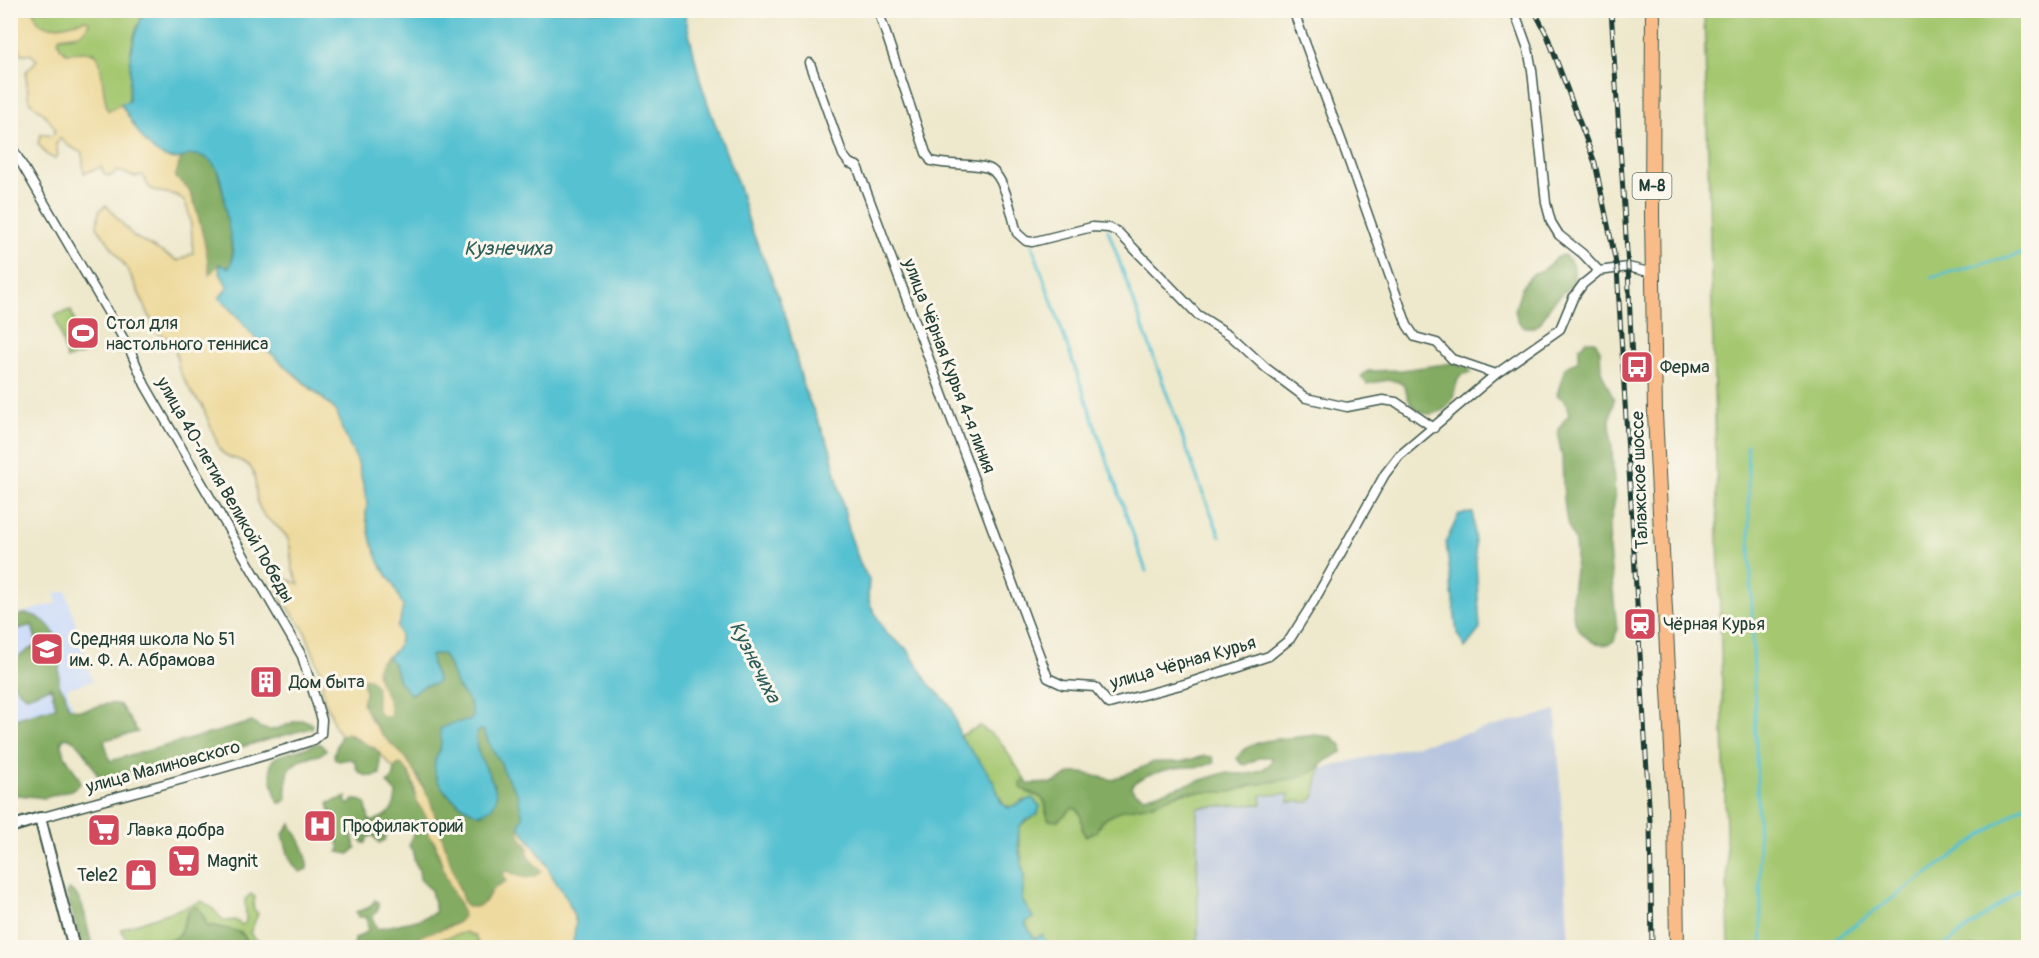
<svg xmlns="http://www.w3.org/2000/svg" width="2039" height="958" viewBox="0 0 2039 958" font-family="Pangolin,sans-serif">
<rect width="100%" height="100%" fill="#fbf7ec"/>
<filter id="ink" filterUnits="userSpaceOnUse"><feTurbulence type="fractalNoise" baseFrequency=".0167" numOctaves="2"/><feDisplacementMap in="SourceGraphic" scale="12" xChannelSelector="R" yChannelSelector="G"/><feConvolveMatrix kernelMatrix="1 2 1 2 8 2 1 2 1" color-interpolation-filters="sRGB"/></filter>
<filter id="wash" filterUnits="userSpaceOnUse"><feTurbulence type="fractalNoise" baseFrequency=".008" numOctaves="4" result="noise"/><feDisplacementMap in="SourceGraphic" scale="24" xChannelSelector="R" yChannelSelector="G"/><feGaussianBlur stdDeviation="1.35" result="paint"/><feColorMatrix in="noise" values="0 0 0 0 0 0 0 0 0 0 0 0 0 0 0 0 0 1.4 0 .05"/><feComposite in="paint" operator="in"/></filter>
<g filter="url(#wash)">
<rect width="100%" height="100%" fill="#eee8cc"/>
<path fill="#cbdbf9" d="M66 591 92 681 67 688 81 735 11 753V616L57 603 55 594Z"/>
<path fill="#b7c5de" d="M1556 711 1569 947H1104L1047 836Z"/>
<path fill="#a4c770" stroke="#628252" stroke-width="1.5" d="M34 10 145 11 135 32 131 49 129 101 121 104 108 112C103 97 102 60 94 52L66 53 60 47 58 40 60 37 74 36 89 22 85 20C69 23 36 37 34 10Z
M1704 11H2028V947H1729Z
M71 310 84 354 67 359 55 315Z
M980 726 999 740 1025 779 1020 783C1021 785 1025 791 1027 792 1039 799 1046 794 1046 813L1058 821 1072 808 1077 809 1083 819 1082 831 1100 827 1101 821 1122 810 1150 805 1171 796 1195 791 1231 792 1252 785 1302 776 1313 772 1322 764C1320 775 1315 783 1316 795L1309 802H1289V794L1261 795 1262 804 1202 807 1197 809 1198 947H1049L1042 936 1035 940 1025 922 1032 918 1022 900 1024 878 1018 830 1022 824 1036 815 1024 800 1011 807 1004 805 992 780 960 736Z
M251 894 255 897 253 908 258 914 250 933 253 937 259 941 260 947 251 946 242 933 216 926H207L203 915 198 907 189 910C188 915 185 919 183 924 177 940 174 944 156 939L142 947H127L126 939 121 929 202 901 212 908 224 921 235 920 242 925 246 922 245 899Z
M464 927 466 932 475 936 480 947 393 948Z"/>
<path fill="#83ac62" stroke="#51744b" stroke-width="1.5" d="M189 155C198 154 209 157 214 164 221 173 237 260 230 266 226 271 215 274 209 277 210 264 196 201 190 191 186 186 180 182 175 178L181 157Z
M1564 255C1574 262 1576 272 1573 284 1566 291 1557 297 1551 305 1542 317 1542 332 1522 326L1517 319 1515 309 1523 285 1533 274 1543 270 1558 257Z
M1587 341H1595L1600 350 1601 371 1614 399 1610 420 1615 499 1610 524 1609 550 1617 630 1614 641C1608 645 1600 646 1593 642 1554 620 1583 572 1574 539 1572 533 1568 528 1567 522 1563 501 1563 479 1562 457 1561 448 1557 440 1559 430 1561 424 1564 419 1569 415L1565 401 1557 395 1565 368C1578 361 1579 363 1579 347Z
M1453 363 1469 368 1471 373 1462 374C1453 382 1457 398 1447 407 1433 419 1415 415 1408 398 1406 394 1407 389 1403 385 1393 376 1378 382 1367 384L1361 377 1364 373 1368 371 1402 370Z
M23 614C41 613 56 630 59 647 61 659 58 673 59 685L65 693 68 706C84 718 104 698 120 705L138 732 104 740 110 761 252 722C278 745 294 708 313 725L312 728 102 784C94 769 83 740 65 737L61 742 65 756 79 778 80 784 71 790 45 798 11 794V720L56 707 51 687 27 696C13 689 8 677 12 661L37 644 32 625 11 631V618Z
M437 654H442L450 666 456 685 470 703 473 712V717L469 721 464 723 459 722 441 729V746L435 762 436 777 446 793 457 803 470 810 492 807C503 789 485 769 478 753 476 747 476 740 476 734L479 730H483L491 747 501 763 504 773 517 793 523 817 519 826 520 836 542 871C532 882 519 877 508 871L503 873 506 881C502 884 497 886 494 889 483 899 487 909 467 907 460 898 462 888 455 879L432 805 419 778 403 755 382 735 364 707 362 698 365 693 363 679 368 678C380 684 377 694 377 706L387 698C381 688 378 679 377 668L379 663 388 657 394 664 399 681 411 694 426 685 435 684 438 681 432 666 431 656Z
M345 733 377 750 380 755V774C372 779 363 776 357 770L354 760 349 759 339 761 335 759 334 754 341 735Z
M1314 735 1332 737 1342 746V752L1327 760 1313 772 1297 778 1252 785 1231 792H1183L1150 805 1122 810 1101 821 1096 832 1085 836C1079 827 1085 818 1077 809L1072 808C1064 815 1058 825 1048 819L1045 802 1041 797 1022 789 1020 783 1025 779 1028 784 1054 783 1071 773H1083L1113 780 1154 762H1180L1205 756 1212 757 1214 762C1204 768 1195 766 1185 767 1171 768 1138 775 1131 787L1134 792 1145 797 1224 773C1242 775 1257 776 1271 763L1272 757H1261L1245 765 1240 763 1237 758C1250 735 1291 740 1314 735Z
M319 743 326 750C317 759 312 755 302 759 297 761 293 766 289 769L286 786 287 798 284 802 279 803C274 795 274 789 272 780 268 762 270 757 288 753 298 751 309 746 319 743Z
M399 764 403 765C412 775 413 786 416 799 417 806 425 812 427 819 428 823 427 828 428 833 429 837 433 839 435 844 438 854 441 865 446 875 448 881 465 913 463 917 461 925 423 935 414 940L417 944 425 942 434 945 439 942 447 947H354L355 939 368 931 367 917H358L356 912 370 907 375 900 378 902V910L372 917 377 929 421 919 436 912 431 890 420 879 419 870 414 860V852L409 846 413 834 411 828 396 825 392 831 386 834 385 840 379 843 373 835 367 838 366 843H363L355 831 352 835 356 848 349 854 338 852 340 850 328 803 347 797 345 801 349 805 354 800C370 799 365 809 369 819L372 822C389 815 395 811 396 793L387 783 394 777V767Z
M291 824C298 838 309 853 307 869L300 872C288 862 287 849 283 834Z
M69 889C88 900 85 929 93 947H83C81 943 67 896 67 893 67 891 69 890 69 889Z
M195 907 198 908 203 915 207 926C224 929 245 927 250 947H142L156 939 168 941 179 936 189 910Z"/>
<path fill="#eeda9e" stroke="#868c69" stroke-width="1.5" d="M10 11H34C37 37 69 23 86 20L89 22C84 37 73 34 60 37L58 40 60 47 66 53 86 52 97 55C103 65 102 95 108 111L121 104C130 119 158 169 181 157L175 178C181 181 186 185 189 191 196 202 210 262 209 275L219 264V270L228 288 219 298 281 363 335 410 358 463 367 501 366 517 371 540 380 564 393 584 403 606 399 646C394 654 386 656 380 662 371 673 384 689 388 699 390 704 390 709 391 714L388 717H383L377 711C376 698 381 685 368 678L363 679 365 693 362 703 371 720 382 735 406 758 430 800 464 903 468 907H477L485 902 492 890 506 881 503 872 508 871C519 877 531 882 541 871L528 857V847L520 836 519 826 544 860 554 879 568 898 577 927 573 942 576 947H480L475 936 466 932 441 939 434 945 425 942 417 944 414 942C424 928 454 933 463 916L460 904 454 895 445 874 435 842 428 835 427 818 416 801 415 787 409 773 401 764 397 765 394 769 375 748 364 743 348 733 341 735 335 728 330 711 324 699 320 671 305 631 280 596 275 579 283 578 299 584C297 578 293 572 292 567 291 558 291 547 288 539 281 525 263 521 258 504 254 493 258 479 251 468 243 457 228 461 220 450L202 405 193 395 179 370 174 342 157 332 129 272 97 226 99 211 106 205 133 236 178 261 193 253C192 240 192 207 181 198 174 192 154 193 150 188 147 185 145 179 143 175L135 177 118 171 110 176 105 175 101 167 84 173 82 153 67 145 60 138 56 145 58 155 55 159 47 155 38 143 41 134 51 136 54 134 55 129C51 122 46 115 40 110 36 107 31 105 29 100 28 97 26 76 26 72L37 60 30 54H21L20 48 11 49Z"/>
<path fill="#56c1d1" stroke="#3a7f82" stroke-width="1.5" d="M145 11H684L700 80 710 110 740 190 750 226 773 281 787 321 804 389 830 448 850 535 861 566 869 579 868 595 870 604 886 633 908 650 928 683 945 700 952 709 960 736 986 770 994 783 1001 802 1008 808 1032 798 1040 806 1038 814 1025 821 1019 827 1018 845 1024 878 1022 900 1033 918 1025 923 1034 939 1042 935 1049 947H576L573 943 576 922 567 898 554 879 544 860 519 826 523 817 517 793 504 773 501 763 491 747 483 730H479L476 734C476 740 476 746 478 752 485 771 515 805 478 814 460 806 430 786 435 762 436 757 439 753 440 748 442 742 441 735 440 729L453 723 469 721 473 717 470 703 456 685 450 666 442 654H437L431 656 432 666 438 681 435 684 426 685 410 694 399 681 394 664 388 657C399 649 404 640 397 627L400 621 403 606 393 584 380 564 371 540 366 517 367 500 358 463 341 427 340 420 335 410 324 399 259 343 230 308 219 298 228 287 220 273 219 264 229 268 232 262 233 253C232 240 228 228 226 215 223 191 223 152 189 155 186 157 184 157 180 158 151 164 134 124 121 104L129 101C131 62 127 47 145 11Z
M1473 513 1480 629 1465 648 1457 633 1446 542 1459 514Z"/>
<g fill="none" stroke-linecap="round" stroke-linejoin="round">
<path stroke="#56c1d1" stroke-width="3" d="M1108 230 1199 483 1220 536
M1032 245 1146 571
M1931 277 2028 252
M1747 445 1762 948
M1822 948 2028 803
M1941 948 2028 884"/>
</g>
</g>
<g filter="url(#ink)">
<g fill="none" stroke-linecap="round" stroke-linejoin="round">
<g stroke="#3e574b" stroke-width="11">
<path id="minor" d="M878 10 926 153 931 161C949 166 972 163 988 168 1005 174 1012 217 1017 233L1026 241 1032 242 1092 227 1109 228 1118 232 1198 315 1230 335 1266 368 1306 398 1347 407 1383 400 1396 402 1434 428
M1293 10 1346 153 1407 325 1415 337 1437 343 1452 359 1496 374
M1514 10 1528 49 1532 70 1546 203 1551 222 1559 235 1583 254 1599 271
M810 63 843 155 849 163 857 166 1048 678 1063 685 1095 687 1109 704 1188 683 1269 656 1290 639 1314 601 1385 474 1399 456 1496 374 1560 329 1573 298 1583 284 1599 271 1628 267 1653 273
M10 144 130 350 145 385 302 656 322 720 321 734 314 740C224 770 131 792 40 818"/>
</g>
<g stroke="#3e574b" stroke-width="14">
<path id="tertiary" d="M10 827 40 818 74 948"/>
</g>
<g stroke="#3e574b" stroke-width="16">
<path id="primary" d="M1653 10 1652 216 1655 414 1675 807 1677 948"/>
</g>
<use href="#minor" stroke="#fff" stroke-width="8"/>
<use href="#tertiary" stroke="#fff" stroke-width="10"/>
<use href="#primary" stroke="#f9bc89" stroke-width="14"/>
<g stroke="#1f3d34" stroke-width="5">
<path id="rail" d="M1534 10 1547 35 1595 163 1617 268 1650 822 1652 948
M1611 10 1628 267 1632 362"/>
</g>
<use href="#rail" stroke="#fbf7ec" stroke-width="3" stroke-dasharray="9" stroke-linecap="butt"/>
</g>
</g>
<defs>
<g id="stadium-square" transform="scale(1.725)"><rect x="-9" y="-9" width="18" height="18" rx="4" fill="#d1495b" stroke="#fbf7ec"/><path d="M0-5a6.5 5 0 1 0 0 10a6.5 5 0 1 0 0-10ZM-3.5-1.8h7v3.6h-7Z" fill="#fff"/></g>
<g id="bus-square" transform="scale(1.725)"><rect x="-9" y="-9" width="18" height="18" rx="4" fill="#d1495b" stroke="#fbf7ec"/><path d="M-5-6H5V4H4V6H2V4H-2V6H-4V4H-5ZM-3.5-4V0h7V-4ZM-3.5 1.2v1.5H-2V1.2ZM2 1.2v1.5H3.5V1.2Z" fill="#fff"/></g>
<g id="station-square" transform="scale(1.725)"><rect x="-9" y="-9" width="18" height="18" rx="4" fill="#d1495b" stroke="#fbf7ec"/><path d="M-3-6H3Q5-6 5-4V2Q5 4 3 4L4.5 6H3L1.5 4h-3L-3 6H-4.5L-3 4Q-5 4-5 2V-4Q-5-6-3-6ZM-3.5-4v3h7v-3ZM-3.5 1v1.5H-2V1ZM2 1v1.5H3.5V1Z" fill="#fff"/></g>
<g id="school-square" transform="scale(1.725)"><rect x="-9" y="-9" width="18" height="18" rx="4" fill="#d1495b" stroke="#fbf7ec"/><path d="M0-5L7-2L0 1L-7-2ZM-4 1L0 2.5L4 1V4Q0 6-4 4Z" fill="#fff"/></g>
<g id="building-square" transform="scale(1.725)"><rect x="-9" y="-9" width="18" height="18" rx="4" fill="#d1495b" stroke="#fbf7ec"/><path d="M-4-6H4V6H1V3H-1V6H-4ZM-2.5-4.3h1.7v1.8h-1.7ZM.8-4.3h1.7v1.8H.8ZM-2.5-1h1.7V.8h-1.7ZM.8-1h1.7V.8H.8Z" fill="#fff"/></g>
<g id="hospital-square" transform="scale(1.725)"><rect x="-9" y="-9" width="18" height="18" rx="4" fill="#d1495b" stroke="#fbf7ec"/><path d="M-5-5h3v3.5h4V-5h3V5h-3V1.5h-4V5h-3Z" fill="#fff"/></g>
<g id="supermarket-square" transform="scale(1.725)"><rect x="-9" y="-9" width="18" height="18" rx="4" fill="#d1495b" stroke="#fbf7ec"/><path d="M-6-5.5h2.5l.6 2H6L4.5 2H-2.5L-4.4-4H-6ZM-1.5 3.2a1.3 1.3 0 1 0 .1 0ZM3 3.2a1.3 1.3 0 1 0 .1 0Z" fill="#fff"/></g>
<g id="shop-square" transform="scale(1.725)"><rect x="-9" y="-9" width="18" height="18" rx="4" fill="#d1495b" stroke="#fbf7ec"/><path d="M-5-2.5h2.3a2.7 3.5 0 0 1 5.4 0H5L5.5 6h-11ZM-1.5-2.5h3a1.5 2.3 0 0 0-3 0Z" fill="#fff"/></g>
</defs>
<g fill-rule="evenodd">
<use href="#stadium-square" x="83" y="333"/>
<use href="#bus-square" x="1637" y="367"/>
<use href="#station-square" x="1640" y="624"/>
<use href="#school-square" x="47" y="649"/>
<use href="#building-square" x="266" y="682"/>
<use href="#hospital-square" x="320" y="826"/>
<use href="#supermarket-square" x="104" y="830"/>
<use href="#supermarket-square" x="184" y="861"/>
<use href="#shop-square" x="141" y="875"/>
</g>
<g text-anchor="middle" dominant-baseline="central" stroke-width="6" stroke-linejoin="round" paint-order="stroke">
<rect fill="#fbf7ec" stroke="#61756b" stroke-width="1.5" x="1632.5" y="173" width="39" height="26" rx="4.5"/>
<g font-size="16" font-weight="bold" fill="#1f3d34">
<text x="1652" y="186">М-8</text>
</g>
<g font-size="18" fill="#1f3d34" stroke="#fbf7ec" text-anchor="start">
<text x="106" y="323">Стол для<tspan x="106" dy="21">настольного тенниса</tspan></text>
<text x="1660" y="367">Ферма</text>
<text x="1663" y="624">Чёрная Курья</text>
<text x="70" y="639">Средняя школа № 51<tspan x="70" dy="21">им. Ф. А. Абрамова</tspan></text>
<text x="289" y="682">Дом быта</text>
<text x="343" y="826">Профилакторий</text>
<text x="127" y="830">Лавка добра</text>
<text x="207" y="861">Magnit</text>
<text x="118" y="875" text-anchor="end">Tele2</text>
</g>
<g font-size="18" fill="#1f3d34" stroke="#fbf7ec">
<text transform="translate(949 366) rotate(69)">улица Чёрная Курья 4-я линия</text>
<text transform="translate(1640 480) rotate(-92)">Талажское шоссе</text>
<text transform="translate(225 490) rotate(60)">улица 40-летия Великой Победы</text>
<text transform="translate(1183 663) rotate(-16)">улица Чёрная Курья</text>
<text transform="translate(163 767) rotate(-15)">улица Малиновского</text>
</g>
<g font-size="20" font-style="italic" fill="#2d5e5b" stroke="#fbf7ec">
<text x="508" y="248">Кузнечиха</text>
<text transform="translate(755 662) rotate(63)">Кузнечиха</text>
</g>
</g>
<rect width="2039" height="958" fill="none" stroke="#fbf7ec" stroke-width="36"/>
</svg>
